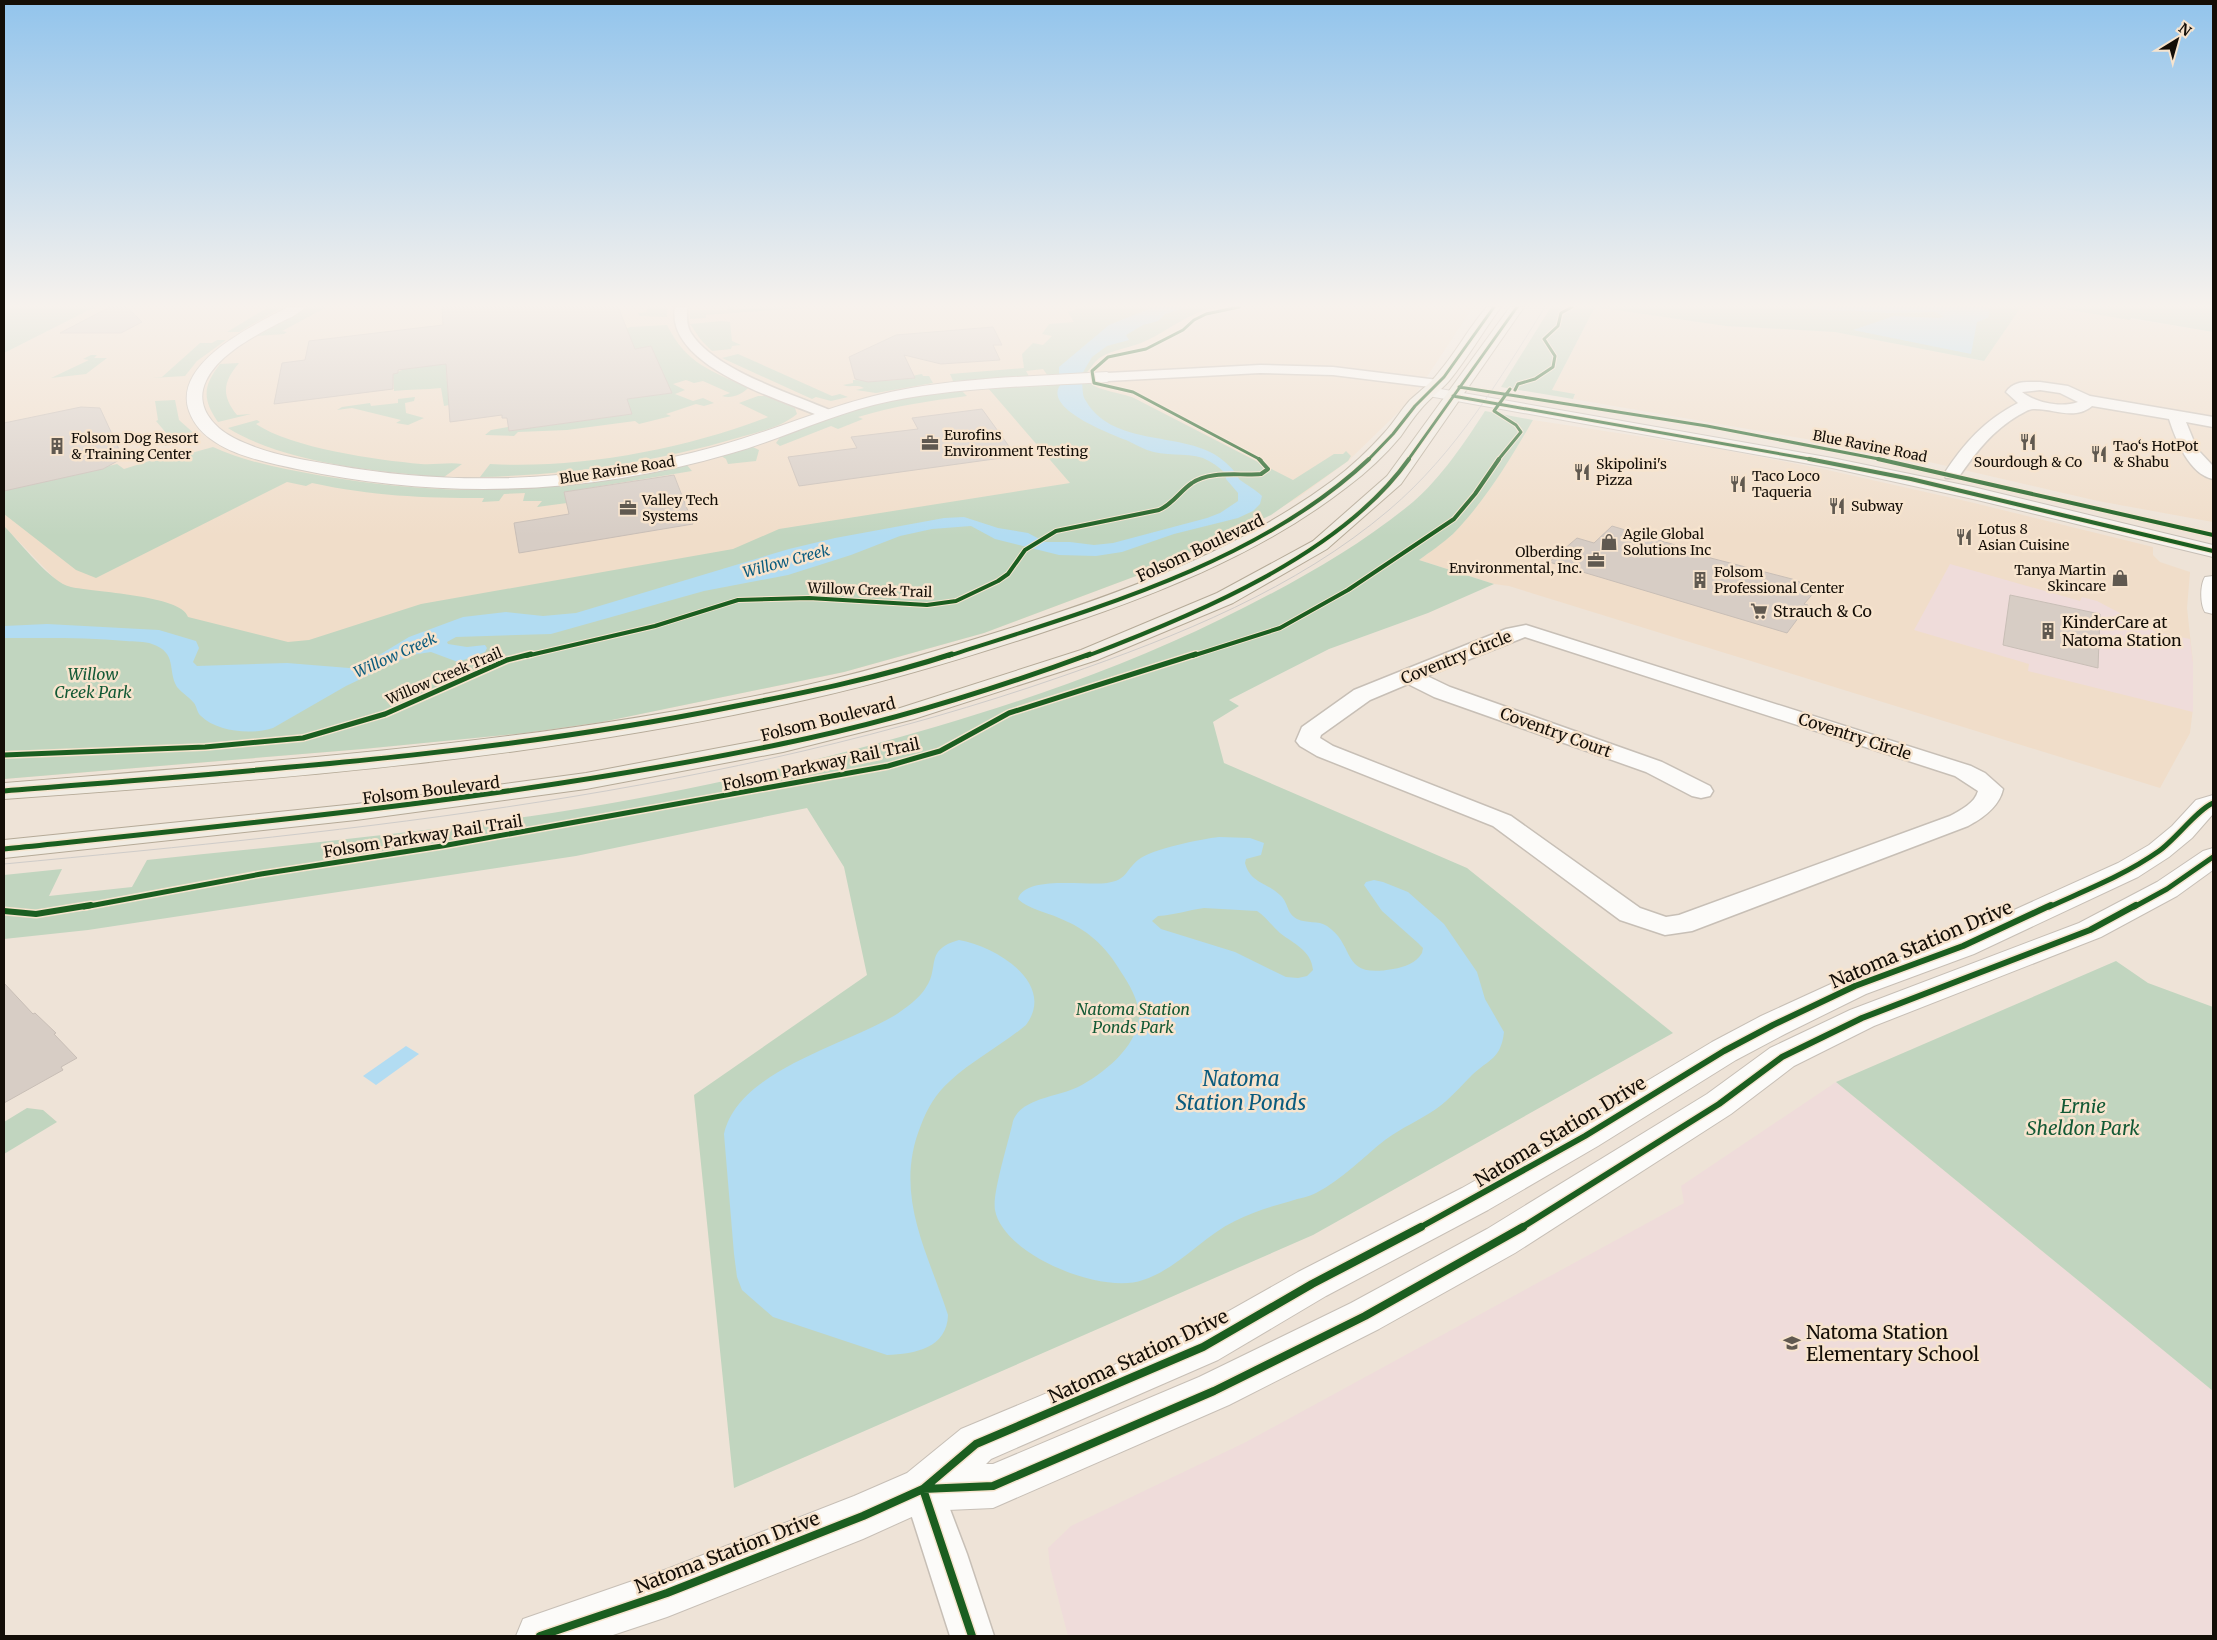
<svg xmlns="http://www.w3.org/2000/svg" width="2217" height="1640" viewBox="0 0 2217 1640" font-family="Merriweather,serif">
<rect width="100%" height="100%" fill="#eee3d7"/>
<path fill="#f0ddc9" d="M95 307H1473L1413 398 1348 461 1299 497 1242 530 1152 570 984 633 844 672 602 722 525 733 363 749 4 779 61 585 4 526V353Z
M1595 307 1726 326 1835 332 1983 361 2021 307H2052L2213 332V522L2098 501 1899 455 1573 399 1575 395 1552 390Z
M1533 420 1709 447 1823 469 1970 502 2153 547V555L2160 562 2190 572 2187 608 2193 663V708L2190 733 2160 788 1509 586 1494 584 1419 560 1452 535 1469 515 1494 483Z"/>
<path fill="#efdcda" d="M1950 564 2080 601 2082 597 2097 601 2156 632 2190 639 2193 663V712L2028 671 2029 664 1914 630Z
M1836 1082 2213 1391V1636H1068L1050 1567 1048 1548 1071 1526 1246 1442 1684 1203 1681 1186Z"/>
<path fill="#c1d5bf" d="M4 307H95L4 353Z
M258 307H283L239 332H227L267 308Z
M306 307H327L282 331 287 332 284 334 257 336Z
M649 307H668L667 317 639 316 638 313 646 312Z
M728 307H734V310L764 307H813L706 315V318L690 319V310H727Z
M1081 307H1218C1189 311 1168 332 1141 343 1128 348 1113 350 1101 357 1094 361 1091 369 1085 374L1048 376 1043 369 1026 371 1030 378 953 381 950 374 1024 368 1022 354 1033 343 1043 345 1052 336 1042 334 1049 324 1074 322 1068 312Z
M1551 307H2021L1984 361 1835 332 1726 326 1595 307 1552 390 1575 394 1573 399 1501 387Z
M2052 307H2213V332L2131 318 2130 320Z
M722 321 730 322 732 341 741 345 732 346 731 349 712 351 701 340 690 324Z
M667 325C687 365 711 370 748 388 741 395 731 399 722 396L730 393 703 381 694 383 686 380 673 384 685 390 675 394 693 401 703 398 714 403 704 406 696 404 666 414 671 416 639 424 635 421 567 430 518 432 514 436 485 435 491 430 508 427 509 431 632 414 627 399 671 392 651 347 633 349 626 329 630 327Z
M217 340H226L197 361 185 376 152 378 162 377 200 343H212Z
M738 354 832 396 840 394 848 397 831 401 816 397 812 399 722 358Z
M91 355H97L94 358H107L86 374 51 378 89 360 83 359Z
M427 359 469 369 446 372 449 405 444 406 441 388C425 390 410 389 394 391L393 374Z
M239 363C223 382 221 395 237 415L251 414 218 422C202 399 203 386 220 364Z
M922 374 923 376H929L933 383 876 393 856 390 864 388C856 384 850 388 843 385L853 383V380C870 381 885 382 902 379 909 378 914 375 922 374Z
M1089 381C1093 390 1123 393 1134 398L1293 480 1334 454H1343L1346 451 1351 456 1348 461 1271 515 1152 570 984 633 844 672 602 722 525 733 363 749 4 779V526C20 542 51 583 71 587 92 592 182 595 188 617L288 642 309 640 421 604 733 549 779 529 1070 483 988 388Z
M961 390 967 396C929 401 894 406 858 417L863 419 838 429 831 426 780 446 776 443 781 436 853 409 910 396Z
M758 396H765L795 408 797 414C782 427 755 433 737 438 652 463 568 475 480 477L490 464C578 469 682 450 768 417L739 403Z
M415 397 414 401 405 403 406 413 424 418 408 425 396 423 401 420 352 408 337 410 342 407 370 403 371 406 398 403V399Z
M175 400 179 420 197 436 165 446 163 444 173 441 156 421 158 420 155 401Z
M1485 411 1533 420C1510 460 1485 501 1453 534 1443 543 1430 552 1419 560L1494 584 1428 613 1329 649 1229 700 1239 706 1213 722 1224 763 1467 868 1673 1033 1313 1235 734 1488 694 1095 867 975 844 867 807 808 576 856 88 930 4 939V875L62 869 49 896 132 887 147 860C282 846 418 833 552 813 681 793 810 764 935 727 1033 698 1130 664 1221 619 1288 586 1355 550 1413 502 1440 479 1466 441 1485 411Z
M257 420 260 422 256 424C291 448 377 460 421 464 435 465 449 462 462 464L444 477C379 472 283 463 228 428Z
M749 445 759 450 756 461 728 464 726 459 718 454Z
M213 447C248 463 285 469 323 476 385 486 449 493 512 488 570 483 628 472 686 464L692 471 564 492 567 503 537 507 542 501H523L525 493 504 494 499 501 482 502 484 498C421 498 373 496 312 483L306 486 287 482 96 578 76 570 4 514V488L11 489 113 465 117 464 124 469 178 452 184 455Z
M2116 961 2148 983 2213 1007V1391L1836 1082Z
M27 1108 43 1110 57 1122 4 1154V1122Z"/>
<path fill="#b2dcf2" fill-rule="evenodd" d="M1154 307H1187L1165 314 1158 321 1143 325 1126 335 1129 340 1107 346 1092 357 1082 374 1059 375V367L1109 325Z
M1836 307H1986L1990 312 1988 318 1977 322 1971 354 1853 330 1894 316 1938 318 1944 317 1936 312 1888 313 1841 310Z
M1082 383C1083 389 1082 396 1086 401 1111 444 1172 433 1210 452 1219 456 1228 464 1234 471 1237 474 1237 477 1240 480 1248 486 1255 489 1262 496L1260 504 1253 511 1238 518 1174 534 1122 552 1096 556 1059 555 995 539 971 526 932 529 900 536 851 555 788 575 704 591 551 634 456 637 447 642 448 644 467 647 485 645 487 648 485 652 458 662 431 652 411 655 346 686 273 728C252 735 217 732 201 716 197 713 197 707 194 703 189 697 182 693 177 687 167 670 178 653 152 644 145 641 134 642 126 641 85 637 44 638 4 638V626L47 624 159 630 196 641 199 648 193 662 197 666 287 663 349 668 361 666 409 637 463 617 506 612 543 616 576 613 789 549 835 538 944 518 964 517 998 528 1028 533 1045 542H1070L1094 545 1113 543 1207 518 1220 513 1238 501V493L1226 479 1225 473C1219 467 1212 462 1203 458 1185 452 1164 457 1147 450 1139 447 1133 443 1126 440 1111 434 1041 408 1061 384Z
M1219 837 1250 838 1264 843 1261 855 1246 859 1245 863C1250 883 1268 883 1280 895 1289 903 1286 913 1297 919 1307 924 1318 920 1327 926 1357 946 1339 979 1393 969 1405 967 1416 963 1422 953L1423 948 1418 943 1382 911 1364 885 1366 882 1374 880 1383 882 1408 892 1444 924 1477 972 1485 999 1504 1032C1501 1059 1489 1059 1472 1075 1460 1087 1450 1099 1436 1109 1420 1120 1401 1128 1385 1140 1362 1158 1343 1179 1316 1193 1309 1197 1299 1198 1291 1201 1272 1206 1253 1212 1235 1221 1202 1237 1179 1268 1143 1280 1102 1295 1003 1255 995 1210 992 1193 1009 1141 1013 1121 1021 1098 1058 1097 1078 1087 1103 1074 1136 1048 1139 1018 1140 1002 1129 984 1121 972 1106 946 1087 929 1059 918 1046 912 1028 909 1018 899 1025 875 1086 886 1107 883 1127 880 1125 871 1138 860 1151 849 1201 839 1219 837ZM1204 908 1257 911C1266 917 1272 926 1280 933 1294 944 1311 950 1313 970L1307 976 1298 978 1286 977 1235 952 1161 929 1152 921 1158 916C1176 915 1187 910 1204 908Z
M959 940C995 946 1057 983 1026 1025 1002 1045 973 1060 950 1081 936 1093 927 1109 921 1125 893 1194 927 1250 948 1315 947 1348 915 1354 887 1355L773 1317 742 1290 737 1277 734 1254 724 1134C738 1070 847 1045 897 1014 907 1007 918 999 925 989 941 968 923 950 959 940Z
M406 1046 419 1054 376 1085 363 1076Z"/>
<g fill="none" stroke-linecap="round" stroke-linejoin="round">
<path stroke="#b2dcf2" stroke-width="4" d="M1813 307 1844 309"/>
</g>
<path fill="#d7cdc5" stroke="#c8beb6" d="M110 307H127L142 322 121 333H60Z
M442 307H618L635 349 651 346 672 393 627 399 632 414 509 431 507 418H502V415L450 422 446 364 398 370V373L393 374V389L274 404 282 363 305 360 309 341 443 325Z
M993 327 1002 345H993L1000 360 941 364 904 355 915 378 868 382 855 379 849 357 896 335Z
M81 407 100 408 123 458 103 469 4 491V423Z
M982 409 1016 456 799 486 788 457 857 448 851 437 918 429 912 418Z
M674 475 693 524 519 553 514 523 569 514 564 492Z
M1612 526 1675 545 1672 548 1792 579 1817 589 1804 604 1808 605 1787 633 1549 562 1577 538 1594 543Z
M2010 595 2100 614 2098 668 2003 645Z
M4 983 33 1014 35 1013 56 1033 54 1034 77 1058 61 1067 63 1070 4 1103Z"/>
<g fill="none" stroke-linecap="round" stroke-linejoin="round">
<g stroke="#c7bfb6" stroke-width="3">
<path id="minor" d="M675 307H687C687 315 686 325 691 333 714 370 793 394 832 411L835 414 832 417H822C779 399 665 366 675 307Z
M1260 365 1333 367 1438 380 1445 384 1438 388 1333 375 1260 373 1107 381 1100 377 1107 373Z
M2040 382 2068 386 2090 396 2213 417V427L2186 422 2197 449 2213 466V479C2189 474 2176 440 2169 419L2092 406C2074 421 2053 408 2033 409 2029 409 2023 413 2019 415 1992 431 1976 452 1958 478H1946L1944 474C1964 443 1985 420 2018 403L2006 392C2014 380 2027 382 2040 382ZM2040 390 2060 393 2078 402C2061 408 2036 403 2022 392Z
M1526 625 1971 766 1985 773 2003 789C1999 807 1983 818 1968 826L1692 931 1665 935 1620 920 1493 826 1317 756 1300 746 1296 741 1302 727 1354 690 1506 629ZM1525 637 1955 776 1978 791C1975 803 1961 810 1950 816L1679 915 1666 917 1640 908 1511 816 1333 746 1320 738 1321 735 1370 700 1408 684 1434 697 1646 772 1692 796 1701 798 1710 796 1713 791 1710 786 1662 762 1450 687 1427 676Z
M923 1469 937 1475 967 1554 994 1636H950L903 1489 909 1475Z"/>
</g>
<g stroke="#c7bfb6" stroke-width="2">
<path id="tertiary" d="M288 307H305C298 315 287 319 277 324 253 337 218 355 206 381 194 406 213 427 234 438 265 454 300 459 334 465 461 488 593 481 718 446 783 428 844 399 911 388 976 377 1042 376 1107 372L1115 377 1107 382C1035 386 962 387 891 401 836 412 785 438 732 453 589 495 443 500 297 469 260 461 203 451 189 411 172 363 254 325 288 307Z
M2213 576V614L2205 612C2200 604 2200 585 2205 577Z
M2213 795V814L2192 838 2169 857 2138 877 1974 954 1866 994 1785 1034 1736 1060 1598 1146 1488 1210 1326 1296 1218 1360 991 1459 986 1464H993L1199 1377 1351 1303 1487 1229 1707 1094 1770 1048 1850 1010 2079 923 2157 882 2203 851 2213 848V870L2177 896 2101 937 1874 1026 1794 1066 1731 1114 1515 1253 1379 1329 1229 1405 993 1508 925 1511 863 1539 667 1617 610 1636H516L523 1619 667 1569 854 1496 907 1473 961 1429 1188 1334 1298 1272 1462 1188 1572 1126 1712 1042 1761 1016 1844 978 1952 938 2118 863 2149 845 2172 826 2196 800Z"/>
</g>
<g stroke="#c7bfb6" stroke-width="2">
<path id="secondary" d="M1429 387 1832 458 1973 487 2213 545V557L1973 499 1832 468 1423 395 1421 392 1423 389Z"/>
</g>
<g stroke="#b5aa98" stroke-width="2">
<path id="primary" d="M1487 307H1501C1483 331 1468 358 1449 381 1440 391 1429 399 1420 410 1413 418 1407 427 1401 436 1385 455 1367 472 1347 487 1257 557 1145 599 1038 634 962 659 886 682 809 699 545 759 273 780 4 799V783C272 761 543 744 807 685 878 669 947 648 1017 626 1126 591 1239 550 1332 481 1351 467 1369 450 1385 432 1394 422 1401 410 1410 400 1420 391 1431 383 1439 372 1457 351 1469 327 1487 307Z
M1510 307H1524L1401 484 1327 549 1233 603 1097 660 914 719 783 752 586 789 356 820 4 858V840L356 804 586 773 783 736 897 709 1081 650 1217 593 1313 541 1387 476Z"/>
</g>
<use href="#minor" fill="#fcfbf9" fill-rule="evenodd"/>
<use href="#tertiary" fill="#fcfbf9" fill-rule="evenodd"/>
<use href="#secondary" fill="#f6f3ee" fill-rule="evenodd"/>
<use href="#primary" fill="#f1ece3" fill-rule="evenodd"/>
<path stroke="#cfccc9" stroke-width="1" d="M4 864C362 830 722 795 1063 676 1178 636 1296 589 1389 510 1456 453 1499 380 1545 307"/>
<g stroke="#f7e4ce" stroke-width="5">
<path id="cycleway-far4" d="M1239 307 1206 314 1194 320 1183 330 1146 349 1108 357 1092 371 1094 383 1133 392 1261 460
M1459 387 1707 426 1884 460
M1515 390 1518 384 1535 379 1553 367 1555 356 1544 339 1558 326 1561 313 1572 307
M1453 396 1815 460
M1368 460 1393 434 1415 406 1444 377 1494 307
M1408 460 1517 307
M1498 460 1521 432 1516 425 1494 411 1510 389"/>
</g>
<g stroke="#f7e4ce" stroke-width="6">
<path id="cycleway-far3" d="M1809 459 1911 479 2213 551
M1878 459 2213 535
M526 656 655 626 738 600 809 598 927 605 956 601 998 581 1008 574 1025 550 1056 531 1159 510C1173 504 1180 491 1192 483 1210 470 1240 476 1261 474L1268 469 1259 459
M948 656C1090 610 1258 564 1369 459
M1087 656C1195 615 1341 555 1409 459
M1192 656 1280 628 1348 590 1454 519 1475 494 1499 459"/>
</g>
<g stroke="#f7e4ce" stroke-width="8">
<path id="cycleway-far2" d="M4 755 205 747 303 738 385 714 507 660 531 654
M4 791C249 771 495 755 736 706 808 692 882 677 952 654
M4 849C264 822 524 797 781 744 886 723 990 691 1090 654
M84 907 261 874 442 846 888 766 940 751 1009 713 1196 654
M2049 907C2086 890 2125 875 2159 851 2176 839 2197 810 2213 803
M2134 907 2167 889 2213 857"/>
</g>
<g stroke="#f7e4ce" stroke-width="9">
<path id="cycleway-far1" d="M4 911 36 914 91 905
M1419 1228 1585 1136 1724 1051 1773 1025 1855 986 1963 946 2051 905
M1521 1228 1719 1104 1782 1057 1862 1018 2090 930 2136 905"/>
</g>
<g stroke="#f7e4ce" stroke-width="11">
<path id="cycleway" d="M923 1489 993 1486 1214 1391 1365 1316 1523 1227
M923 1489 972 1636
M540 1636 667 1593 863 1516 923 1489 976 1444 1203 1347 1312 1284 1421 1227"/>
</g>
<use href="#cycleway-far4" stroke="#1b5e20" stroke-width="3"/>
<use href="#cycleway-far3" stroke="#1b5e20" stroke-width="4"/>
<use href="#cycleway-far2" stroke="#1b5e20" stroke-width="5"/>
<use href="#cycleway-far1" stroke="#1b5e20" stroke-width="6"/>
<use href="#cycleway" stroke="#1b5e20" stroke-width="8"/>
</g>
<linearGradient id="sky" x2="0" y2="1"><stop stop-color="#92c4ec"/><stop offset="0.57" stop-color="#f7f2ed"/><stop offset="1" stop-color="#f7f2ed" stop-opacity="0"/></linearGradient>
<rect width="2217" height="536" fill="url(#sky)"/>
<defs>
<g id="restaurant-bare" transform="scale(1.35)"><path d="M-5-6h1v4h1v-4h1v4h1v-4h1v5L-1.5 .5V6h-2V.5L-5-1ZM5-6V6H3V1.5H1.5Q1.5-4 5-6Z" fill="#605950" stroke="#f7e4ce" stroke-width="2.5" paint-order="stroke"/></g>
<g id="office-bare" transform="scale(1.35)"><path d="M-6-3h4V-5.5h4V-3h4V5H-6ZM-1-4.5V-3h2v-1.5ZM-6 0V1H6V0Z" fill="#605950" stroke="#f7e4ce" stroke-width="2.5" paint-order="stroke"/></g>
<g id="building-bare" transform="scale(1.35)"><path d="M-4-6H4V6H1V3H-1V6H-4ZM-2.5-4.3h1.7v1.8h-1.7ZM.8-4.3h1.7v1.8H.8ZM-2.5-1h1.7V.8h-1.7ZM.8-1h1.7V.8H.8Z" fill="#605950" stroke="#f7e4ce" stroke-width="2.5" paint-order="stroke"/></g>
<g id="shop-bare" transform="scale(1.35)"><path d="M-5-2.5h2.3a2.7 3.5 0 0 1 5.4 0H5L5.5 6h-11ZM-1.5-2.5h3a1.5 2.3 0 0 0-3 0Z" fill="#605950" stroke="#f7e4ce" stroke-width="2.5" paint-order="stroke"/></g>
<g id="supermarket-bare" transform="scale(1.35)"><path d="M-6-5.5h2.5l.6 2H6L4.5 2H-2.5L-4.4-4H-6ZM-1.5 3.2a1.3 1.3 0 1 0 .1 0ZM3 3.2a1.3 1.3 0 1 0 .1 0Z" fill="#605950" stroke="#f7e4ce" stroke-width="2.5" paint-order="stroke"/></g>
<g id="school-bare" transform="scale(1.35)"><path d="M0-5L7-2L0 1L-7-2ZM-4 1L0 2.5L4 1V4Q0 6-4 4Z" fill="#605950" stroke="#f7e4ce" stroke-width="2.5" paint-order="stroke"/></g>
</defs>
<g fill-rule="evenodd">
<use href="#restaurant-bare" x="2028" y="442"/>
<use href="#office-bare" x="930" y="443"/>
<use href="#building-bare" x="57" y="446"/>
<use href="#restaurant-bare" x="2099" y="454"/>
<use href="#restaurant-bare" x="1582" y="472"/>
<use href="#restaurant-bare" x="1738" y="484"/>
<use href="#restaurant-bare" x="1837" y="506"/>
<use href="#office-bare" x="628" y="508"/>
<use href="#restaurant-bare" x="1964" y="537"/>
<use href="#shop-bare" x="1609" y="542"/>
<use href="#office-bare" x="1596" y="560"/>
<use href="#shop-bare" x="2120" y="578"/>
<use href="#building-bare" x="1700" y="580"/>
<use href="#supermarket-bare" x="1759" y="611"/>
<use href="#building-bare" x="2048" y="631"/>
<use href="#school-bare" x="1792" y="1343"/>
</g>
<g text-anchor="middle" dominant-baseline="central" stroke-width="5" stroke-linejoin="round" paint-order="stroke">
<g font-size="14" fill="#140e07" stroke="#f7e4ce" text-anchor="start">
<text x="944" y="435">Eurofins<tspan x="944" dy="16">Environment Testing</tspan></text>
<text x="71" y="438">Folsom Dog Resort<tspan x="71" dy="16">&amp; Training Center</tspan></text>
<text x="2113" y="446">Tao‘s HotPot<tspan x="2113" dy="16">&amp; Shabu</tspan></text>
<text x="2028" y="462" text-anchor="middle">Sourdough &amp; Co</text>
<text x="1596" y="464">Skipolini's<tspan x="1596" dy="16">Pizza</tspan></text>
<text x="1752" y="476">Taco Loco<tspan x="1752" dy="16">Taqueria</tspan></text>
<text x="642" y="500">Valley Tech<tspan x="642" dy="16">Systems</tspan></text>
<text x="1851" y="506">Subway</text>
<text x="1978" y="529">Lotus 8<tspan x="1978" dy="16">Asian Cuisine</tspan></text>
<text x="1623" y="534">Agile Global<tspan x="1623" dy="16">Solutions Inc</tspan></text>
<text x="1582" y="552" text-anchor="end">Olberding<tspan x="1582" dy="16">Environmental, Inc.</tspan></text>
<text x="2106" y="570" text-anchor="end">Tanya Martin<tspan x="2106" dy="16">Skincare</tspan></text>
<text x="1714" y="572">Folsom<tspan x="1714" dy="16">Professional Center</tspan></text>
</g>
<g font-size="14" fill="#140e07" stroke="#f7e4ce">
<text transform="translate(1870 446) rotate(11)">Blue Ravine Road</text>
<text transform="translate(617 470) rotate(-9)">Blue Ravine Road</text>
<text transform="translate(870 590) rotate(2)">Willow Creek Trail</text>
<text transform="translate(444 676) rotate(-23)">Willow Creek Trail</text>
</g>
<g font-size="15" font-style="italic" fill="#0a5b7e" stroke="#f7e4ce">
<text transform="translate(786 561) rotate(-15)">Willow Creek</text>
<text transform="translate(395 655) rotate(-24)">Willow Creek</text>
</g>
<g font-size="16" fill="#140e07" stroke="#f7e4ce">
<text transform="translate(1200 548) rotate(-25)">Folsom Boulevard</text>
<text transform="translate(1456 657) rotate(-22)">Coventry Circle</text>
<text transform="translate(828 719) rotate(-14)">Folsom Boulevard</text>
<text transform="translate(1556 732) rotate(20)">Coventry Court</text>
<text transform="translate(1855 736) rotate(18)">Coventry Circle</text>
<text transform="translate(821 764) rotate(-12)">Folsom Parkway Rail Trail</text>
<text transform="translate(431 790) rotate(-7)">Folsom Boulevard</text>
<text transform="translate(423 836) rotate(-9)">Folsom Parkway Rail Trail</text>
</g>
<g font-size="16" fill="#140e07" stroke="#f7e4ce" text-anchor="start">
<text x="1773" y="611">Strauch &amp; Co</text>
<text x="2062" y="622">KinderCare at<tspan x="2062" dy="18">Natoma Station</tspan></text>
</g>
<g font-size="16" font-style="italic" fill="#135935" stroke="#f7e4ce">
<text x="93" y="674">Willow<tspan x="93" dy="18">Creek Park</tspan></text>
<text x="1133" y="1009">Natoma Station<tspan x="1133" dy="18">Ponds Park</tspan></text>
</g>
<g font-size="19" fill="#140e07" stroke="#f7e4ce">
<text transform="translate(1921 944) rotate(-23)">Natoma Station Drive</text>
<text transform="translate(1560 1131) rotate(-31)">Natoma Station Drive</text>
<text transform="translate(1138 1356) rotate(-25)">Natoma Station Drive</text>
<text transform="translate(727 1552) rotate(-21)">Natoma Station Drive</text>
</g>
<g font-size="19" font-style="italic" fill="#135935" stroke="#f7e4ce">
<text x="2083" y="1106">Ernie<tspan x="2083" dy="22">Sheldon Park</tspan></text>
</g>
<g font-size="19" fill="#140e07" stroke="#f7e4ce" text-anchor="start">
<text x="1806" y="1332">Natoma Station<tspan x="1806" dy="22">Elementary School</tspan></text>
</g>
<g font-size="21" font-style="italic" fill="#0a5b7e" stroke="#f7e4ce">
<text x="1241" y="1078">Natoma<tspan x="1241" dy="24">Station Ponds</tspan></text>
</g>
</g>
<rect width="2217" height="1640" fill="none" stroke="#140e07" stroke-width="10"/>
<g transform="translate(2177 40) rotate(37)" stroke="#f7e4ce" stroke-width="4" paint-order="stroke">
<path d="M0-4L9 19L0 12L-9 19Z" fill="#140e07"/>
<text y="-8" font-size="14" font-weight="bold" text-anchor="middle" fill="#140e07">N</text>
</g>
</svg>
